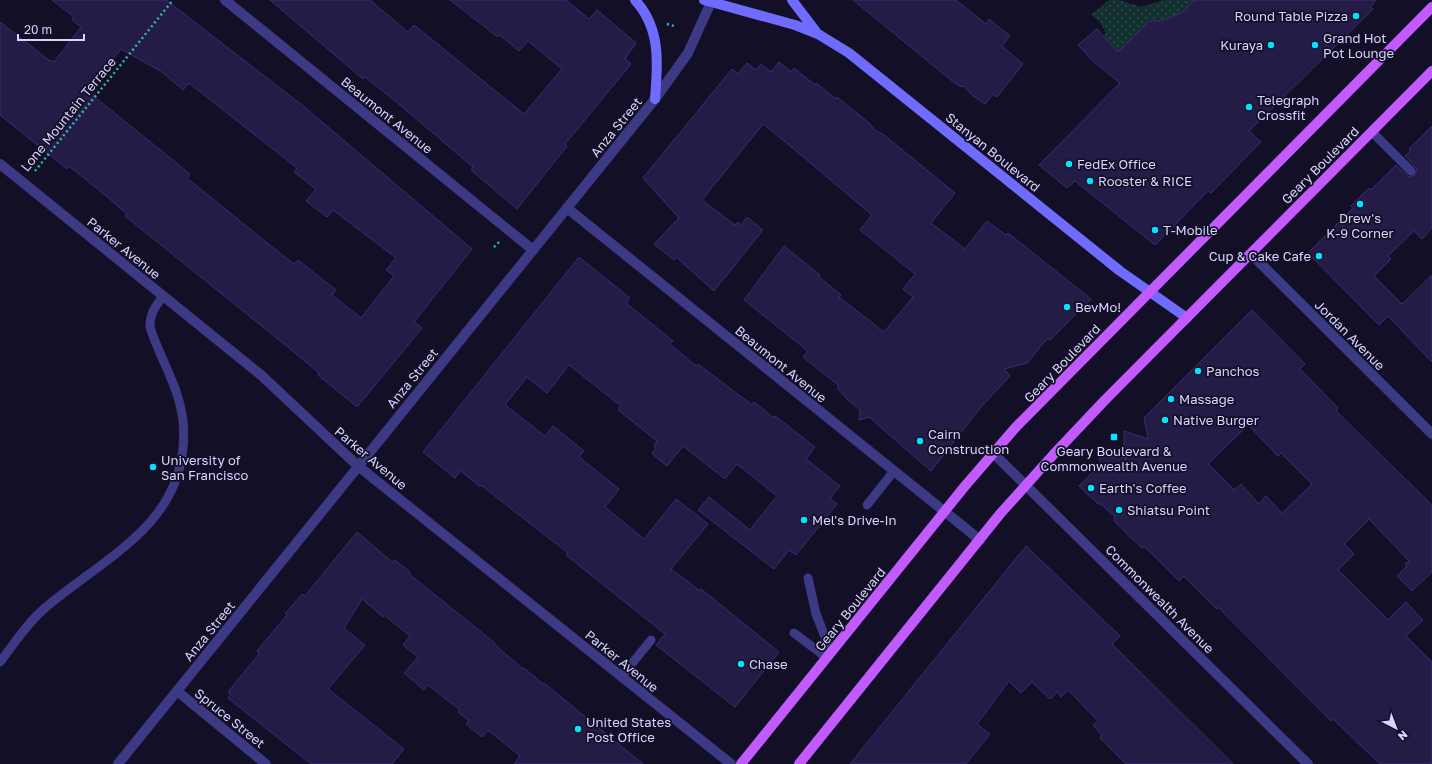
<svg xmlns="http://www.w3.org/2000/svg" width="1432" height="764" viewBox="0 0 1432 764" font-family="'Golos Text',sans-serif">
<defs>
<pattern id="grass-dots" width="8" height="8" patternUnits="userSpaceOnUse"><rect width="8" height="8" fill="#12302f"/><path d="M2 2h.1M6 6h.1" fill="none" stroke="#344d4e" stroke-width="1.8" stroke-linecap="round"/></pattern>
</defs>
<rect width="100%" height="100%" fill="#130f26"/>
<path fill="url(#grass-dots)" d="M1109 0H1119L1141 7 1164 0H1230L1130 91 1094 46 1106 33 1099 21 1091 15Z"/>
<path fill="#241b47" stroke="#3b2d73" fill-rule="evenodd" d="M52 0H166L302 105 472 249 414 322 422 328 357 407 318 375 319 373 289 348 125 216 127 214 105 195 69 166 67 169 0 115V22L50 61 51 60 54 62 81 27 72 20 74 17ZM121 49 162 72 183 90 189 83 297 168 294 172 316 189 306 201 327 217 333 210 396 258 386 270 394 276 361 318 332 295 336 290 298 260 294 264 271 246 187 178 190 174 91 94 104 77 101 75Z
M270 0H370L408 32 414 25 524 114 562 69 528 41 519 51 500 35 498 37 450 0H566L589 19 597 10 636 43 625 59 631 64 565 144 567 146 517 209 471 170 473 167 400 105 365 77 363 79Z
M853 0H956L986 24 989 19 1010 36 1002 46 1023 64 997 97 993 94 985 104 972 95 964 86 961 87 951 80Z
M1195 0H1376L1370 7 1373 9 1249 131 1261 142 1211 193 1208 191 1155 245 1075 181 1067 188 1039 165 1120 83 1094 62 1078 45 1097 29 1118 52 1149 21H1161L1181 13Z
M779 62 791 72 794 68 815 85 816 83 836 99 837 97 868 122 875 130 884 135 955 193 931 223 965 249 987 221 1006 235 1008 233 1091 299 1050 340 1048 338 1027 363 1004 369 1010 376 981 407 931 471 869 417 859 420 860 410 848 400 838 389V385L803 357 808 351 744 300 784 246 820 275 818 276 841 295 839 297 884 332 913 297 903 289 915 274 860 230 872 215 795 150 763 124 702 200 735 225 738 222 741 225 747 217 763 230 714 291 676 257 674 260 654 244 679 218 643 178 732 69 738 74 747 63 756 70 761 64 771 72Z
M1432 126V228L1422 239 1414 231 1388 256 1391 259 1374 276 1402 304 1432 275V362L1388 316 1379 325 1308 253 1353 208 1351 206 1369 188 1371 190 1396 165 1409 177 1415 175 1417 169 1405 156 1411 150 1409 149Z
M579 257 630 298 626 303 673 341 670 344 696 366 698 364 752 405 754 402 774 418 775 416 815 447 806 459 840 486 830 498 837 504 796 555 789 550 774 569 698 510 709 497 750 530 777 496 737 464 725 479 683 446 667 466 652 454 656 448 654 446 657 441 618 410 621 406 569 365 547 393 527 377 505 405 545 436 553 426 584 451 579 457 619 489 605 507 644 539 676 499 708 524 671 569 700 591 701 589 779 652 735 707 656 645 665 634 566 555 568 553 482 486H479L461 471 455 478 423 452Z
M1252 310 1305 364 1300 369 1338 408 1336 411 1432 505V572L1412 591 1397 576 1407 566 1405 564 1409 561 1369 519 1344 544 1354 554 1338 570 1388 620 1406 602 1423 620 1406 636 1432 662V764H1380L1333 719 1331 721 1218 607 1217 609 1184 576 1179 581 1145 547 1142 548 1124 531 1114 521 1115 517 1101 504H1098L1079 486 1101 464 1099 458 1124 457V431L1148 439 1144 418ZM1248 425 1278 456 1281 453 1312 484 1282 513 1266 496 1259 504 1241 484 1234 490 1208 464Z
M357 532 392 562 395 560 410 572 409 574 495 643 494 644 523 669 524 668 543 684 544 683 643 764H514L520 756 488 730 482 737 466 724 469 721 458 712 460 710 428 685 424 690 404 673 418 657 403 645 410 636 384 615 383 617 362 599 344 628 365 645 328 689 404 749 392 764H311L228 698 231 694 228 692 259 654 257 651 287 615 285 614 302 594 305 596Z
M1026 546 1120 636 1112 644 1233 764H1126L1100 738 1102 735 1093 725 1098 721 1068 690 1061 697 1057 692 1050 699 1032 682 1021 693 1009 681 977 724 990 734 966 764H850Z"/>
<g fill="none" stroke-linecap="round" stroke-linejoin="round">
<path stroke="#2fb8b0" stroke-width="2.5" stroke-dasharray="2 3" stroke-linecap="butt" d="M667 24 674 26
M35 171 173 0
M494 247 499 242
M1118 451 1126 458"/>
<path stroke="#3d3a85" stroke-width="9" d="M1372 132 1411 171
M867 505 894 471
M808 578 816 614 831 652
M794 633 827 658
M0 662C14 644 27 623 45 608 109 554 192 520 183 421 179 386 160 359 150 327 150 313 155 307 163 296
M621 677 651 640"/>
<path stroke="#3d3a85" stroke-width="10" d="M225 0 533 250
M0 164 261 375 358 466 731 764
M567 208 980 540
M1251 254 1432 434
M993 453 1308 764
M177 691 266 764"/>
<path stroke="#3d3a85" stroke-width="10" d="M118 764 655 99 688 53 712 0"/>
<path stroke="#6f6bff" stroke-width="10" d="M635 0C661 28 658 64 655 99
M704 0 795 25 818 34 849 53 1120 271 1187 318
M792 0 817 33"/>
<path stroke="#c25bff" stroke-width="10" d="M741 764 965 486 1015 428 1432 7
M799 764 1000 514 1053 455 1105 400 1432 71"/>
</g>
<g fill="#00e5ff" stroke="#130f26" stroke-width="1.5">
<circle cx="1356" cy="16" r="4"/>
<circle cx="1271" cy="45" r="4"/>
<circle cx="1315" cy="45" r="4"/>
<circle cx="1249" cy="107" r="4"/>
<circle cx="1069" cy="164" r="4"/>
<circle cx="1090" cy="181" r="4"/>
<circle cx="1360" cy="204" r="4"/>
<circle cx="1155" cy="230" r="4"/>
<circle cx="1319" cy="256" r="4"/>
<circle cx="1067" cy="307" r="4"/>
<circle cx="1198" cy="371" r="4"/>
<circle cx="1171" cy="399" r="4"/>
<circle cx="1165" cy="420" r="4"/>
<rect x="1110" y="433" width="8" height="8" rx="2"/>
<circle cx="920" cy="441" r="4"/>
<circle cx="153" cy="467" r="4"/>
<circle cx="1091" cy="488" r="4"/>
<circle cx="1119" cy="510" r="4"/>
<circle cx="804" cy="520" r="4"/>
<circle cx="741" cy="664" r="4"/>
<circle cx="578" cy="729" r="4"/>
</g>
<g text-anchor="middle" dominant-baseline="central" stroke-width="3.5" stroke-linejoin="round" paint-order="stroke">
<g font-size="13" fill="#d9d4ff" stroke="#130f26" text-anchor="start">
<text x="1348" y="16" text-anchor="end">Round Table Pizza</text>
<text x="1323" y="38">Grand Hot<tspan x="1323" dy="15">Pot Lounge</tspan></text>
<text x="1263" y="45" text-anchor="end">Kuraya</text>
<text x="1257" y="100">Telegraph<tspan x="1257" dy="15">Crossfit</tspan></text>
<text x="1077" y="164">FedEx Office</text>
<text x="1098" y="181">Rooster &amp; RICE</text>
<text x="1360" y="218" text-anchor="middle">Drew's<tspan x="1360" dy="15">K-9 Corner</tspan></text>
<text x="1163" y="230">T-Mobile</text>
<text x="1311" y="256" text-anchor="end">Cup &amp; Cake Cafe</text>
<text x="1075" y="307">BevMo!</text>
<text x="1206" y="371">Panchos</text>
<text x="1179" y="399">Massage</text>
<text x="1173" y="420">Native Burger</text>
<text x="928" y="434">Cairn<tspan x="928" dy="15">Construction</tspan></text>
<text x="1114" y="451" text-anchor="middle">Geary Boulevard &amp;<tspan x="1114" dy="15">Commonwealth Avenue</tspan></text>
<text x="161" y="460">University of<tspan x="161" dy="15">San Francisco</tspan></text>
<text x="1099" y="488">Earth's Coffee</text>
<text x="1127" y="510">Shiatsu Point</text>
<text x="812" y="520">Mel's Drive-In</text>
<text x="749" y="664">Chase</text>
<text x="586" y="722">United States<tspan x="586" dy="15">Post Office</tspan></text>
</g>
<g font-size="13" fill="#d9d4ff" stroke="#130f26">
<text transform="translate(68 114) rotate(-51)">Lone Mountain Terrace</text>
<text transform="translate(387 115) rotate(39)">Beaumont Avenue</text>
<text transform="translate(616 127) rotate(-51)">Anza Street</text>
<text transform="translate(993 152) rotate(39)">Stanyan Boulevard</text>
<text transform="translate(1320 165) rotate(-45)">Geary Boulevard</text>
<text transform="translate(124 248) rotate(39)">Parker Avenue</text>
<text transform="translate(1350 335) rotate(45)">Jordan Avenue</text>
<text transform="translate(1062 363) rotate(-46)">Geary Boulevard</text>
<text transform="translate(781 364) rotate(39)">Beaumont Avenue</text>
<text transform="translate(412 378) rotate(-51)">Anza Street</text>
<text transform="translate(371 458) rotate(40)">Parker Avenue</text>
<text transform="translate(1160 599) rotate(45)">Commonwealth Avenue</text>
<text transform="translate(850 609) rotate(-51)">Geary Boulevard</text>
<text transform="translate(209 631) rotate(-51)">Anza Street</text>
<text transform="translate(622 661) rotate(39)">Parker Avenue</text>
<text transform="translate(230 718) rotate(39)">Spruce Street</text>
</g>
</g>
<g transform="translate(1396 728) rotate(138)" stroke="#130f26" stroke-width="3" paint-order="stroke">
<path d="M0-3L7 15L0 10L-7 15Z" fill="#d9d4ff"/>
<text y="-6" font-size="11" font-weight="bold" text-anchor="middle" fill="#d9d4ff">N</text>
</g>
<path d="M18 34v6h66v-6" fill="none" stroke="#d9d4ff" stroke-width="2"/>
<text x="24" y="34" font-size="12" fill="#d9d4ff" stroke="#130f26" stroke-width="3" paint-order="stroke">20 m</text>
</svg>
